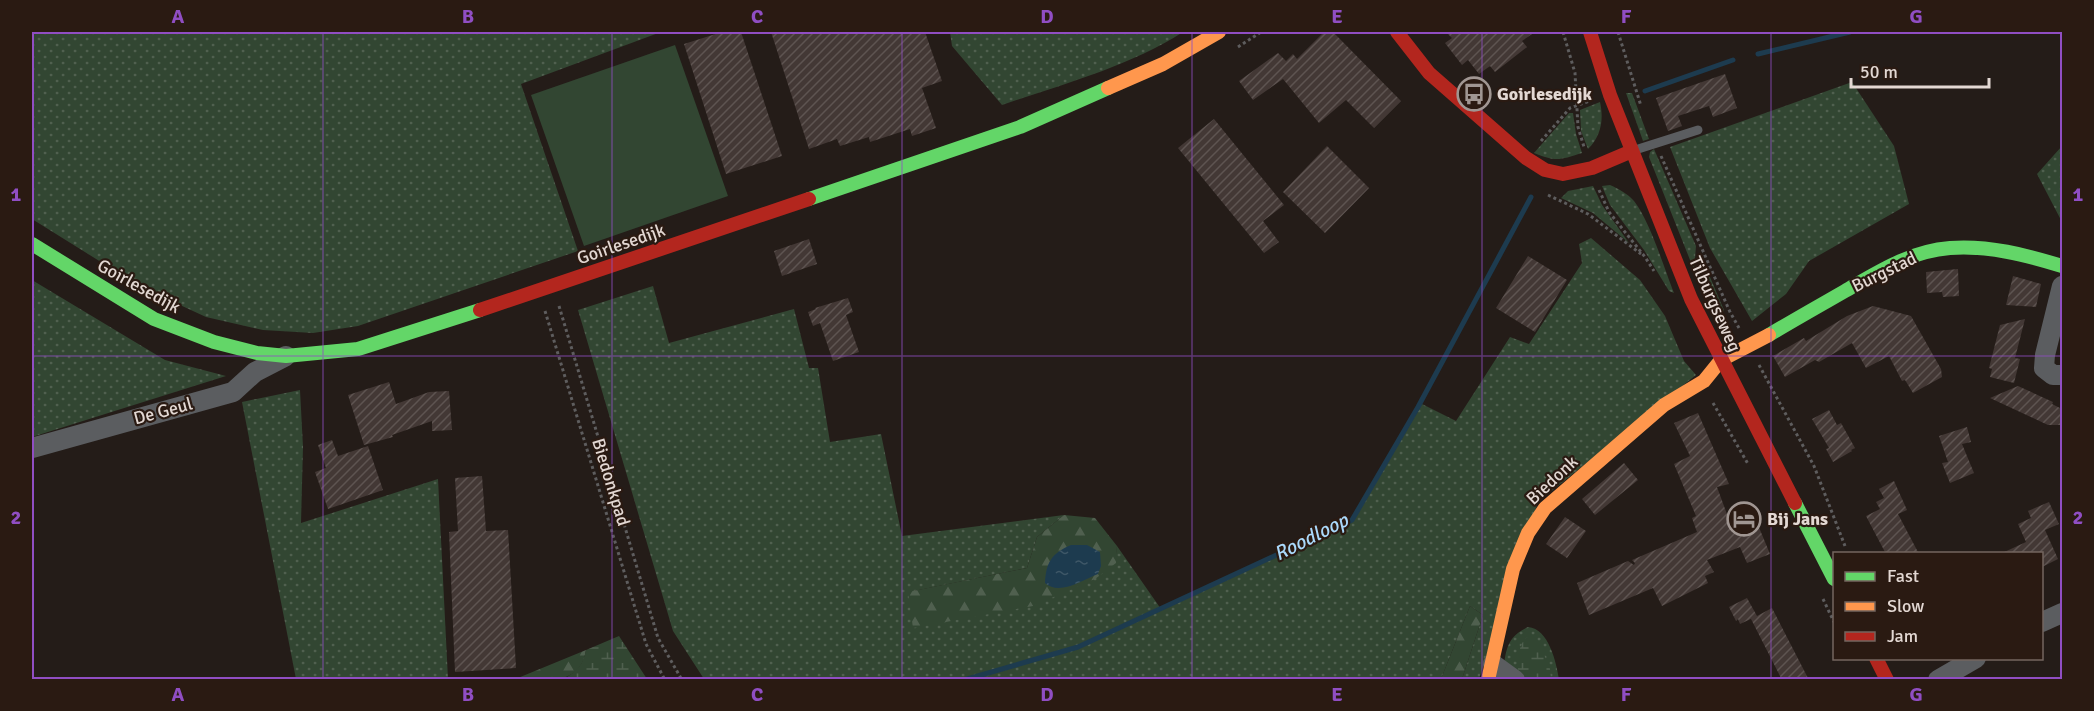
<svg xmlns="http://www.w3.org/2000/svg" width="2094" height="711" viewBox="0 0 2094 711" font-family="Signika,sans-serif">
<defs>
<pattern id="grass-dots" width="8" height="8" patternUnits="userSpaceOnUse" patternTransform="scale(1.5)"><rect width="8" height="8" fill="#324632"/><path d="M2 2h.1M6 6h.1" fill="none" stroke="#50604f" stroke-width="1.8" stroke-linecap="round"/></pattern>
<pattern id="forest-firs" width="22" height="20" patternUnits="userSpaceOnUse" patternTransform="scale(1.5)"><rect width="22" height="20" fill="#324632"/><path d="M5 1l3.5 6h-7zM16 11l3.5 6h-7z" fill="#50604f"/></pattern>
<pattern id="wetland-marsh" width="20" height="14" patternUnits="userSpaceOnUse" patternTransform="scale(1.5)"><rect width="20" height="14" fill="#324632"/><path d="M1 5h8M5 5V1M11 12h8M15 12V8" fill="none" stroke="#50604f"/></pattern>
<pattern id="water-ripples" width="26" height="14" patternUnits="userSpaceOnUse" patternTransform="scale(1.5)"><rect width="26" height="14" fill="#1d3b4f"/><path d="M2 4q2-2 4 0t4 0M15 11q2-2 4 0t4 0" fill="none" stroke="#3e5767"/></pattern>
<pattern id="building-hatch" width="6" height="6" patternUnits="userSpaceOnUse" patternTransform="scale(1.5)"><rect width="6" height="6" fill="#433835"/><path d="M-1 1l2-2M0 6l6-6M5 7l2-2" fill="none" stroke="#5e5451"/></pattern>
</defs>
<rect width="100%" height="100%" fill="#241c18"/>
<path fill="url(#grass-dots)" d="M32 32H661L521 84 578 251 358 326 313 333 263 330 206 317 141 287 32 219Z
M950 32H1183C1128 67 1063 84 1002 105L952 46Z
M1852 82 1894 146 1909 204 1809 261 1786 294 1752 321 1710 248 1670 147Z
M1626 93H1632L1649 139 1643 141Z
M1600 102C1604 120 1601 136 1588 149L1581 131 1580 110Z
M1569 113H1573L1576 134 1582 153C1560 160 1556 162 1534 153Z
M2062 146V222L2037 174Z
M1654 149 1696 246 1694 270 1649 157 1650 152Z
M1610 185C1619 189 1628 194 1634 201 1650 221 1664 268 1674 293L1669 291 1644 250 1610 205 1602 186Z
M1593 186 1602 205 1629 243 1593 213 1561 198 1568 191Z
M1591 238 1640 280 1665 316 1684 361 1696 375 1538 502 1479 679H1462L1483 615 1470 606 1441 679H704L673 631 578 310 653 286 669 343 794 309 809 368H818L830 442 881 434 902 536 1064 515 1037 537 1027 568 909 592 1115 563 1117 546 1161 609 1353 521 1422 404 1456 421 1510 337 1529 344 1582 263 1579 244Z
M1704 263 1724 310 1723 312H1713L1702 287Z
M32 280 165 360 226 376 32 437Z
M300 390 303 447 301 523 438 479 448 679H296L242 402Z
M1528 627C1549 629 1556 662 1559 679L1518 675 1502 680C1506 656 1503 638 1528 627Z"/>
<path fill="url(#forest-firs)" d="M1064 515 1095 518 1117 546 1116 563 1095 579 1033 606 913 628 908 592 1027 568 1037 537Z
M1470 606 1483 615 1462 679H1441Z
M586 650C580 688 543 679 513 680Z"/>
<path fill="url(#wetland-marsh)" d="M619 636 647 679H564C577 671 583 665 586 650Z
M1527 637 1539 642 1550 669 1551 679H1520C1516 668 1517 645 1527 637Z"/>
<path fill="#324632" d="M675 45 728 196 584 246 531 95Z"/>
<path fill="url(#water-ripples)" d="M1071 545H1087L1100 552 1101 566 1098 574C1083 580 1059 596 1045 583 1046 562 1052 553 1071 545Z"/>
<g fill="none" stroke-linecap="round" stroke-linejoin="round">
<path stroke="#1d3b4f" stroke-width="5" d="M1758 54 1850 32
M1645 91 1733 60
M964 680 1078 647 1352 520 1418 407 1531 197"/>
</g>
<path fill="url(#building-hatch)" d="M722 32H741L782 156 726 174 684 44Z
M771 32H925L942 81 922 88 936 128 912 136 910 129 870 142 869 137 840 146 837 139 809 149Z
M1324 32H1333L1401 101 1374 128 1346 100 1319 123 1283 79 1253 100 1239 81 1278 53 1286 61 1293 54 1297 59Z
M1446 32H1535L1522 41 1527 47 1495 72 1490 66 1479 74 1468 60 1462 65 1445 43 1452 38Z
M1725 74 1737 108 1713 117 1709 106 1678 116 1682 126 1668 131 1656 98Z
M1214 119 1284 205 1263 221 1279 242 1264 253 1178 148Z
M1327 146 1369 188 1325 233 1283 192Z
M809 239 817 264 782 276 774 251Z
M1528 256 1567 280 1535 332 1496 308Z
M1958 269 1959 296 1943 297 1942 292 1927 293 1926 272Z
M2013 276 2041 284 2036 307 2006 305Z
M848 298 853 312 846 315 859 352 833 361 820 323 813 326 808 312 816 309 815 308Z
M1873 306 1911 316 1941 369 1942 377 1913 393 1905 380 1902 381 1889 356 1866 368 1852 343 1819 362 1815 360 1785 377 1773 356 1804 338 1806 341 1847 316Z
M2025 319 2015 358 2020 359 2014 383 1990 377 1992 369 1989 368 2000 325Z
M389 382 396 404 429 392 449 391 452 430 432 431V421L392 435 393 437 364 445 348 395Z
M2018 386 2053 402 2052 404 2062 409V425H2048L1990 398Z
M1829 410 1837 425 1841 423 1855 448 1851 450 1852 451 1833 462 1826 449 1829 448 1812 419Z
M1698 413 1729 484 1717 487 1728 517 1751 508 1770 554 1747 563 1740 547 1707 560 1714 572 1705 576 1708 583 1662 606 1653 588 1589 615 1577 583 1628 561 1634 565 1635 563 1632 560 1697 532 1692 518 1696 516 1674 464 1690 456 1674 423Z
M1967 427 1971 442 1962 444 1974 473 1950 483 1942 463 1948 462 1939 436Z
M332 440 338 456 368 446 383 490 328 509 315 472 326 468 318 445Z
M1624 463 1638 480 1595 515 1582 499Z
M482 476 486 531 508 530 516 668 455 672 449 532 458 531 455 478Z
M1894 481 1907 510 1898 514 1919 554H1886L1866 516 1880 509 1876 502 1884 498 1879 489Z
M2049 502 2059 524 2045 530 2058 559 2042 567V554H2000L2026 542 2018 524 2031 518 2028 511Z
M1565 517 1586 531 1567 558 1546 544Z
M1747 598 1757 616 1772 608 1809 680H1782L1751 619 1753 618 1740 624 1738 619 1736 621 1729 607Z"/>
<g fill="none" stroke-linecap="round" stroke-linejoin="round">
<path stroke="#5e5d5e" stroke-width="3" stroke-dasharray="3 3" stroke-linecap="butt" d="M1563 32 1575 73 1578 127 1584 147
M1618 32 1641 106
M1238 47 1261 32
M1541 141 1570 108 1590 101
M1661 156 1730 312 1739 328
M1599 190 1609 212 1645 257 1654 271
M1548 195 1588 214 1641 254
M559 306 658 638 682 680
M545 311 646 644 665 680
M1759 365 1814 466 1845 546
M1713 403 1748 464
M1823 599 1834 622"/>
<path stroke="#5b5d60" stroke-width="9" d="M1635 150 1698 130"/>
<path stroke="#5b5d60" stroke-width="20" d="M2062 286 2045 355 2044 368 2053 375H2062
M32 448 233 392 255 372 286 356
M2042 622 2062 613
M1493 664 1515 680
M1938 680 1976 658"/>
<path stroke="#63d668" stroke-width="14" d="M809 199 1020 127 1108 88
M32 244 154 319 214 342 257 353 286 356 358 349 480 310
M1769 335C1794 320 1819 306 1845 291 1878 272 1910 251 1950 248 1988 245 2026 255 2062 266
M1795 503 1834 579"/>
<path stroke="#ff974d" stroke-width="14" d="M1108 88 1163 64 1219 32
M1488 680 1513 569 1528 533 1545 508 1664 405 1704 381 1721 360 1769 335"/>
<path stroke="#b3261e" stroke-width="14" d="M1397 32 1429 73 1526 158 1545 170 1563 174 1592 168 1632 151
M1590 32 1610 95 1691 299 1795 503
M480 310 809 199
M1876 658 1887 680"/>
</g>
<path fill="none" stroke="#904ec3" stroke-width="1.5" stroke-opacity="0.55" d="M323 32V680M612 32V680M902 32V680M1192 32V680M1482 32V680M1771 32V680M32 356H2062"/>
<defs>
<g id="bus-ring" transform="scale(1.725)"><circle r="9.5" fill="#2a1a12" stroke="#a09692" stroke-width="1.5"/><path d="M-5-6H5V4H4V6H2V4H-2V6H-4V4H-5ZM-3.5-4V0h7V-4ZM-3.5 1.2v1.5H-2V1.2ZM2 1.2v1.5H3.5V1.2Z" fill="#a09692"/></g>
<g id="hotel-ring" transform="scale(1.725)"><circle r="9.5" fill="#2a1a12" stroke="#a09692" stroke-width="1.5"/><path d="M-6-4.5h1.5V1H6V5H4.5V3h-9V5H-6ZM-4 0a1.8 1.8 0 1 1 3.6 0ZM.5 0V-2.5h3Q6-2.5 6 0Z" fill="#a09692"/></g>
</defs>
<g fill-rule="evenodd">
<use href="#bus-ring" x="1474" y="94"/>
<use href="#hotel-ring" x="1744" y="519"/>
</g>
<g text-anchor="middle" dominant-baseline="central" stroke-width="4.5" stroke-linejoin="round" paint-order="stroke">
<g font-size="18" font-weight="bold" fill="#e3d8d3" stroke="#2a1a12" text-anchor="start">
<text x="1497" y="94">Goirlesedijk</text>
<text x="1767" y="519">Bij Jans</text>
</g>
<g font-size="18" fill="#e3d8d3" stroke="#2a1a12">
<text transform="translate(621 244) rotate(-19)">Goirlesedijk</text>
<text transform="translate(1884 272) rotate(-26)">Burgstad</text>
<text transform="translate(139 286) rotate(29)">Goirlesedijk</text>
<text transform="translate(1715 304) rotate(66)">Tilburgseweg</text>
<text transform="translate(163 411) rotate(-15)">De Geul</text>
<text transform="translate(1552 480) rotate(-43)">Biedonk</text>
<text transform="translate(611 482) rotate(73)">Biedonkpad</text>
</g>
<g font-size="20" font-style="italic" fill="#aad9fb" stroke="#2a1a12">
<text transform="translate(1311 537) rotate(-27)">Roodloop</text>
</g>
</g>
<rect width="2094" height="711" fill="none" stroke="#2a1a12" stroke-width="66"/>
<rect x="1833" y="552" width="210" height="108" fill="#2a1a12" stroke="#74665f" stroke-width="1.5"/>
<rect x="1845" y="572" width="30" height="9" fill="#63d668" stroke="#74665f" stroke-width="1.5"/>
<text x="1887" y="582" font-size="18" fill="#e3d8d3">Fast</text>
<rect x="1845" y="602" width="30" height="9" fill="#ff974d" stroke="#74665f" stroke-width="1.5"/>
<text x="1887" y="612" font-size="18" fill="#e3d8d3">Slow</text>
<rect x="1845" y="632" width="30" height="9" fill="#b3261e" stroke="#74665f" stroke-width="1.5"/>
<text x="1887" y="642" font-size="18" fill="#e3d8d3">Jam</text>
<path d="M1851 78v9h138v-9" fill="none" stroke="#e3d8d3" stroke-width="3"/>
<text x="1860" y="78" font-size="18" fill="#e3d8d3" stroke="#2a1a12" stroke-width="4.5" paint-order="stroke">50 m</text>
<rect x="33" y="33" width="2028" height="645" fill="none" stroke="#904ec3" stroke-width="2"/>
<g font-size="20" text-anchor="middle" font-weight="bold" fill="#904ec3">
<text x="178" y="23">A</text>
<text x="468" y="23">B</text>
<text x="757" y="23">C</text>
<text x="1047" y="23">D</text>
<text x="1337" y="23">E</text>
<text x="1626" y="23">F</text>
<text x="1916" y="23">G</text>
<text x="16" y="201">1</text>
<text x="2078" y="201">1</text>
<text x="16" y="524">2</text>
<text x="2078" y="524">2</text>
<text x="178" y="701">A</text>
<text x="468" y="701">B</text>
<text x="757" y="701">C</text>
<text x="1047" y="701">D</text>
<text x="1337" y="701">E</text>
<text x="1626" y="701">F</text>
<text x="1916" y="701">G</text>
</g>
</svg>
